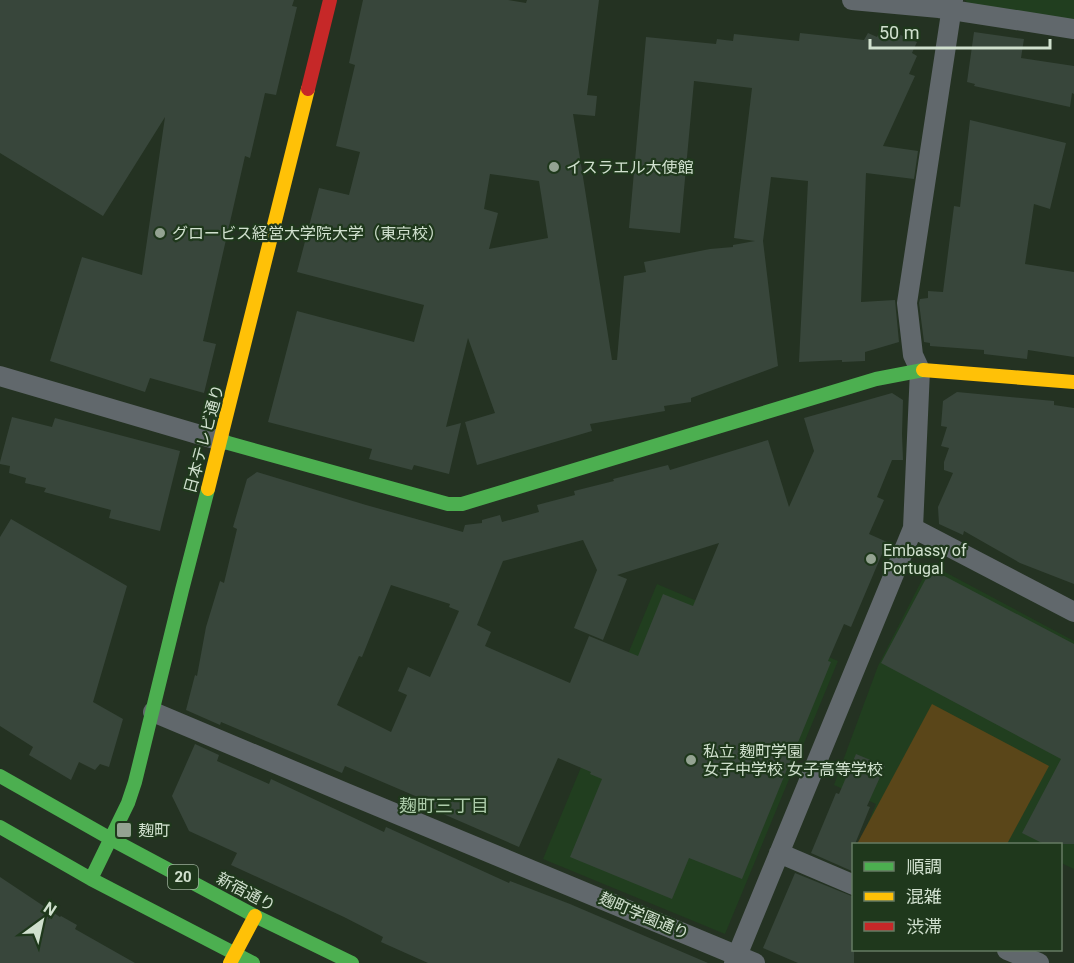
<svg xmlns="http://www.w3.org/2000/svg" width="1074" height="963" viewBox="0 0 1074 963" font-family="Roboto,'Noto Sans JP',sans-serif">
<rect width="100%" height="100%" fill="#243222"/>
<path fill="#213e1f" d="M965 0H1074V20L968 4Z
M930 564 1074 641V869L1061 863 1060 844H859L876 804 834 785 878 666Z
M657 584 838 661 725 934 543 859Z"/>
<path fill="#5a4619" d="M932 704 1049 766 1007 844H857Z"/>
<path fill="#38463b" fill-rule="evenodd" d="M0 0H294L292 6 297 7 276 95 265 93 250 158 245 156 203 341 216 344 204 393 150 378 145 392 50 361 82 257 142 275 165 117 103 216 0 153Z
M363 0H508L526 3 527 0H599L587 95 597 96 595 116 573 114 612 360H617L624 276 646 272 644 262 710 249 733 247V245L755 241 734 238 752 88 694 81 680 233 629 228 646 37 716 44 717 39 733 41 734 34 799 41 800 33 864 40 868 33 877 37 882 27 917 42 912 53 917 56 909 74 915 76 883 146 918 151 914 179 866 173 861 302 895 300 899 342 865 352V361L842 362V360L799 362 808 181 771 177 763 241 778 366 691 398V402L664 406 665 411 590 424 592 431 477 465 465 422 495 413 468 338 446 427 461 423 449 474 414 465 412 470 369 459 372 449 268 422 297 311 414 342 424 305 297 272 319 188 349 195 360 152 336 146 355 65 349 63ZM490 174 539 181 548 238 489 249 498 213 484 209Z
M974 32 1024 39 1021 58 1074 66V94L1072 93 1070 107 974 86 975 84 967 82Z
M970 120 1066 143 1050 209 1034 204 1025 264 1074 272V357L1028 350 1027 359 984 354V350L930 346V343L924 342 919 303 920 299 928 298V291L943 292 954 206 960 207Z
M957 392 1054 401V405L1074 408V584L1020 563 964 531 963 535 939 524 938 507 953 473 944 470V462L949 448 941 446 947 427 941 426 943 401Z
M892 393 903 400 902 434 903 460H892L877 497 884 500 869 534 887 542 851 627 844 624 828 661 831 662 742 879 689 858 672 899 570 857 602 779 590 774 591 772 558 758 519 847 418 803 420 798 345 766 342 773 221 722 220 725 186 710 195 675 197 676 206 627 220 581 224 583 237 529 233 527 247 479 257 472 366 505 463 532 465 525 482 523V520L500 515 502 522 539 512 537 505 575 495 574 491 614 481 613 479 668 465 670 470 768 440 789 507 814 451 804 418ZM583 540 597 570 574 628 603 640 627 579 617 575 719 543 693 606 663 594 638 656 589 636 570 683 485 646 491 632 477 625 503 561ZM391 585 450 604 449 607 459 611 430 677 408 667 398 691 407 695 391 732 337 705 359 656 362 657Z
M12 417 52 427 55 418 180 451 160 531 109 518 111 510 44 492 46 488 25 483 26 478 9 473 10 466 0 464V462Z
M11 519 127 586 93 702 123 719 109 767 100 764 95 770 79 762 71 780 29 755 33 747 0 726V537Z
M931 569 1074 644V844H1044L1022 833 1061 759 881 663Z
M195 744 219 755 217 761 269 784 271 779 384 832 386 827 509 883 510 881 570 904 708 963H428L381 942 383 937 344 917 231 865 237 853 189 831 172 796Z
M856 754 885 766 867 806 870 807 855 844H854V872L811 853 836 793 839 794Z
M795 873 854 897V963H798L763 948Z
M0 877 60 917 61 916 77 925 75 929 135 963H0Z"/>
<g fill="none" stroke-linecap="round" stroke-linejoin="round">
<path stroke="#61686c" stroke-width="20" d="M852 0 939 8 1074 29
M0 376 221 441
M913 528 1074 612
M153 712 346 793 755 963
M779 853 854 885
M1007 950 1039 963
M734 963 913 528 920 370 913 355 907 303 953 0"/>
<path stroke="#4caf50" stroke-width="14" d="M221 441 448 504H462L876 379 923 370
M0 776 111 839 255 916 352 963
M0 827 91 879 253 963
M91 879 128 803 135 782 182 590 208 489"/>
<path stroke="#ffc107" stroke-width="14" d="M923 370 1074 382
M208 489 308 89
M230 963 255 916"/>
<path stroke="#c62828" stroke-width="14" d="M308 89 330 0"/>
</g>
<g fill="#94a392" stroke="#1f381c" stroke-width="2">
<circle cx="554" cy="167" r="6"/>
<circle cx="160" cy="233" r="6"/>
<circle cx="871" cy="559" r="6"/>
<circle cx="691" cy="760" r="6"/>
<rect x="116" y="822" width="16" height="16" rx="3"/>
</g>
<g text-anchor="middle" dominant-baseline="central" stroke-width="4.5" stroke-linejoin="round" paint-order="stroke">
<rect fill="#1f381c" stroke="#9bae99" stroke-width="1.5" x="168" y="865" width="30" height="24" rx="4.5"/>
<g font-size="15" font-weight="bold" fill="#d0e0ce">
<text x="183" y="877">20</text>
</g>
<g font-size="16" fill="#d0e0ce" stroke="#1f381c" text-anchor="start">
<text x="566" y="167">イスラエル大使館</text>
<text x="172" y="233">グロービス経営大学院大学（東京校）</text>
<text x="883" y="550">Embassy of<tspan x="883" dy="18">Portugal</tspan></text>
<text x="703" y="751">私立 麹町学園<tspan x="703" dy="18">女子中学校 女子高等学校</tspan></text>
<text x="138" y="830">麹町</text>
</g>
<g font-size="16" fill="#d0e0ce" stroke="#1f381c">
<text transform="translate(204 439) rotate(-75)">日本テレビ通り</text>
<text transform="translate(246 892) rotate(28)">新宿通り</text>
<text transform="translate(644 916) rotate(23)">麹町学園通り</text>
</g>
<g font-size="18" fill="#adccaa" stroke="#1f381c">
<text x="444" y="805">麹町三丁目</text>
</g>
</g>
<rect x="852" y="843" width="210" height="108" fill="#1f381c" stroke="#667b63" stroke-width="1.5"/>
<rect x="864" y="862" width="30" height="9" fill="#4caf50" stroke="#667b63" stroke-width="1.5"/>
<text x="906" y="873" font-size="18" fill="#d0e0ce">順調</text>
<rect x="864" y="892" width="30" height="9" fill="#ffc107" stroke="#667b63" stroke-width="1.5"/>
<text x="906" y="903" font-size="18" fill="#d0e0ce">混雑</text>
<rect x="864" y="922" width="30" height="9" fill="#c62828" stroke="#667b63" stroke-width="1.5"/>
<text x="906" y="933" font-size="18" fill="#d0e0ce">渋滞</text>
<g transform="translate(42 921) rotate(33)" stroke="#1f381c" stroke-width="4.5" paint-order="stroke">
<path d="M0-4.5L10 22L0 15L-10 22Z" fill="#d0e0ce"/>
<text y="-9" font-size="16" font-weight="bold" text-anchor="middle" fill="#d0e0ce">N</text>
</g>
<path d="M870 39v9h180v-9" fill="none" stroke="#d0e0ce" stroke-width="3"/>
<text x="879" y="39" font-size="18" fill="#d0e0ce" stroke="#1f381c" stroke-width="4.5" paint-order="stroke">50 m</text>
</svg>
